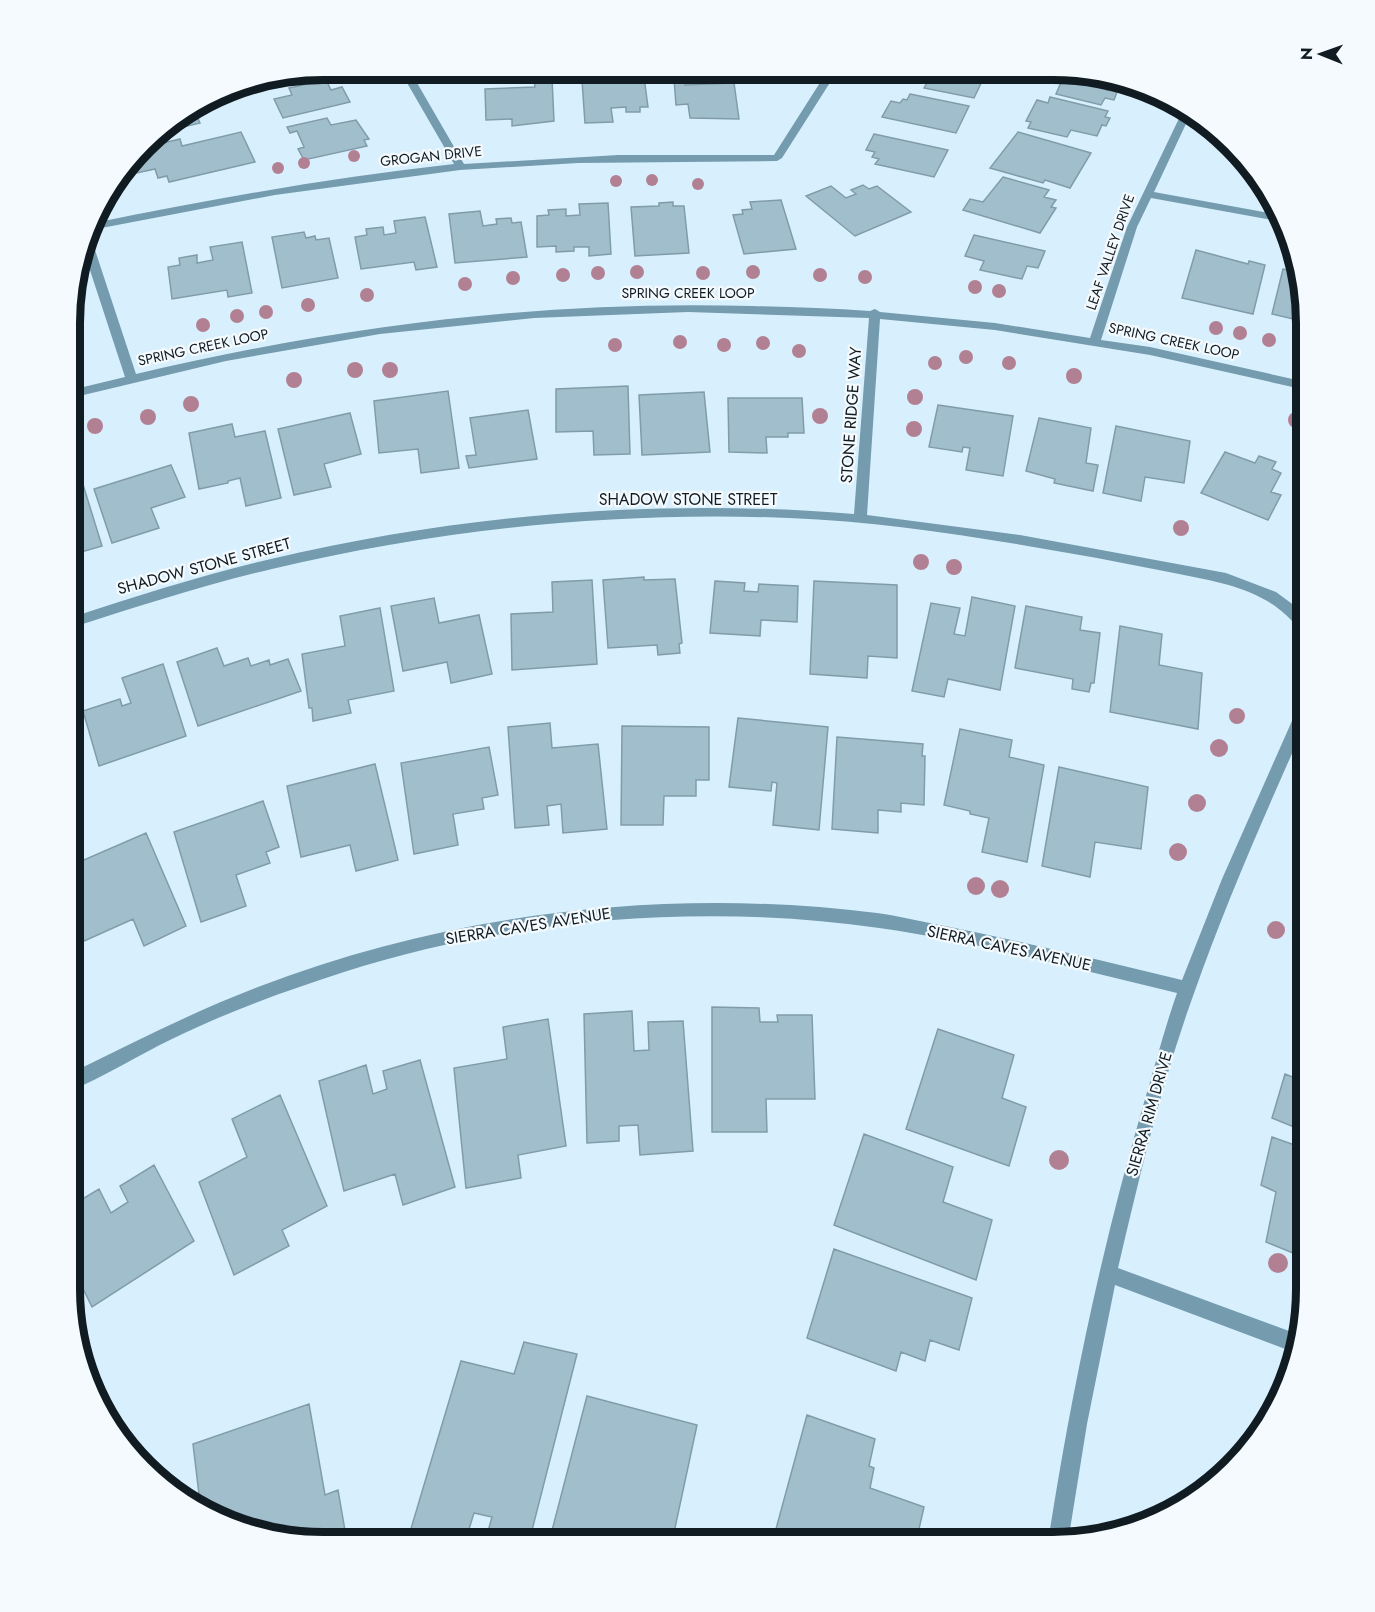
<svg xmlns="http://www.w3.org/2000/svg" width="1375" height="1612" viewBox="0 0 1375 1612" font-family="Jost,sans-serif">
<rect width="100%" height="100%" fill="#d8f0fd"/>
<path fill="#a1becd" stroke="#809cab" stroke-width="1.5" d="M309 71 246 86 244 82Z
M934 71H987L974 98 924 88 928 81 920 80 924 73 932 74Z
M1066 71H1086L1127 87 1109 84 1106 90 1117 92 1114 100 1105 98 1101 105 1056 94Z
M644 77 648 107H640V112H626V107L611 108 613 122 585 123 582 81Z
M552 78 554 121 512 126V119L486 120 485 89 535 87 534 79Z
M674 79H685V85L734 83 739 119 690 118 688 104 676 105Z
M326 80 331 90 342 87 350 102 283 118 274 99 292 95 289 88Z
M910 94 969 106 956 133 882 117 891 101 900 103 903 99 907 100Z
M1050 97 1108 111 1105 117 1110 118 1106 126 1102 125 1097 136 1071 130 1067 137 1028 128 1031 122 1026 121 1037 100 1048 103Z
M194 109 200 123 154 134 156 132Z
M327 118 331 125 356 120 369 139 364 140 367 146 304 160 298 149 304 147 297 131 290 133 287 127Z
M241 132 255 162 169 182 167 176 158 178 155 169 137 173 133 163 136 162 134 158 143 148 180 139 182 146Z
M1018 132 1091 153 1070 188 1045 180 1043 183 990 168Z
M874 134 948 150 934 177 875 164 879 159 872 157 875 152 866 150Z
M1003 177 1049 190 1044 197 1056 200 1051 207 1056 208 1040 233 963 210 970 199 983 202Z
M863 185 869 189 877 186 911 212 855 236 806 196 831 186 846 198 856 194 851 190Z
M781 200 796 249 744 254 733 215 743 214 742 210 752 209 750 202Z
M673 202V206H684L689 253 635 256 631 207 659 206V203Z
M608 203 611 254 589 256V247H574V251L556 252V246L537 247V216L549 215 548 210 566 209V216L580 215 579 204Z
M480 211 483 226 497 224 496 219 511 218 512 223 521 222 527 257 455 263 449 214Z
M425 217 437 267 416 270 414 262 361 269 355 237 367 235 366 229 383 227 384 235 396 233 394 221Z
M304 232 306 238 315 236 316 240 329 238 338 278 282 288 272 237Z
M974 235 1045 251 1038 268 1027 266 1022 279 980 270 984 261 965 256Z
M242 242 252 293 228 297 227 290 172 299 168 267 180 265 179 258 197 255V263L213 260 210 247Z
M1196 250 1248 264 1249 261 1265 265 1253 314 1182 298Z
M1283 269 1299 273 1306 322 1272 314Z
M628 386 630 454 594 455 593 431 556 432V389Z
M448 391 459 468 421 473 418 449 379 453 374 401Z
M704 392 710 452 642 455 639 395Z
M728 398H802L804 433H788V437H766L767 453 729 452Z
M938 405 1013 416 1003 476 966 470 970 448 963 447 962 452 929 447Z
M528 410 537 459 469 468 466 456 476 455 470 418Z
M350 413 361 454 324 464 331 487 294 495 278 429Z
M1039 418 1091 428 1086 463 1098 465 1093 491 1054 483 1055 479 1026 471Z
M232 424 235 437 265 431 281 498 246 506 240 478 228 481V483L199 489 189 433Z
M1116 426 1190 441 1184 483 1145 477 1141 501 1103 493Z
M1225 452 1255 463 1259 456 1276 462 1272 469 1281 473 1271 492 1281 495 1268 520 1201 493Z
M171 465 185 497 151 508 159 528 112 543 94 489Z
M81 478 102 546 71 555V481Z
M644 577V580L675 579 682 643 679 644 680 653 658 655 657 645 608 648 603 580Z
M592 580 597 664 512 670 511 614 553 612 552 582Z
M715 581 745 583 744 591 758 592 759 584 798 586 797 622 761 620 760 636 710 633Z
M814 581 897 585V658L868 656 867 678 810 674Z
M972 597 1015 606 1000 690 948 679 944 697 912 691 931 603 960 608 954 634 965 636Z
M434 598 439 623 479 615 492 674 451 683 447 662 403 671 391 606Z
M1026 606 1082 617 1080 630 1100 633 1094 683H1091L1089 692 1072 689 1073 679 1015 668Z
M380 608 394 691 348 700 351 713 313 721 312 708H309L302 654 345 646 340 616Z
M1120 626 1162 634 1159 665 1202 673 1198 729 1110 712Z
M217 648 224 666 248 658 251 666 269 660 270 665 288 659 301 691 198 726 177 662Z
M163 664 186 736 99 766 83 711 120 699 122 706 131 703 122 678Z
M738 718 828 727 819 830 773 825 777 783 772 782 771 791 729 787Z
M550 723 552 748 598 744 607 829 563 833 561 804 547 806 549 825 515 828 508 727Z
M622 726 709 727V780H696V796H664L663 825H621Z
M960 729 1012 740 1009 757 1044 765 1027 862 982 852 989 818 970 814V811L944 805Z
M837 737 923 744 922 756H925L924 805 901 803V812L878 810V833L832 829Z
M489 747 498 795 482 798 484 809 453 814 458 845 414 854 401 763Z
M375 764 398 860 356 871 350 845 301 857 287 786Z
M70 767 83 798 70 804Z
M1059 767 1148 787 1141 849 1095 842 1090 877 1042 866Z
M263 801 279 847 266 852 270 863 236 875 246 906 201 922 174 832Z
M146 833 186 926 144 946 133 919 82 942 70 911V866Z
M712 1007 759 1008 760 1022H778L777 1015H812L815 1099H766L767 1132H712Z
M632 1011 634 1051 649 1050 648 1022 683 1021 693 1151 640 1155 638 1125 619 1126V1141L587 1143 584 1014Z
M548 1019 566 1146 518 1155 521 1178 466 1188 454 1068 507 1059 503 1027Z
M938 1029 1014 1055 1002 1098 1026 1107 1009 1166 906 1129Z
M420 1060 455 1187 403 1205 395 1174 344 1191 319 1081 366 1065 373 1094 387 1089 383 1071Z
M1285 1074 1305 1082 1306 1079V1132L1272 1118Z
M280 1095 327 1206 282 1230 289 1246 234 1275 199 1182 247 1157 232 1119Z
M864 1134 953 1167 943 1202 992 1220 976 1280 834 1225Z
M1272 1137 1306 1149 1305 1258 1266 1242 1276 1192 1261 1185Z
M154 1165 194 1241 92 1307 69 1260V1207L99 1189 111 1213 128 1202 120 1186Z
M834 1249 972 1298 959 1350 930 1340 925 1361 901 1352 896 1371 807 1338Z
M524 1342 577 1354 529 1542H485L492 1517 474 1513 465 1542H407L461 1361 514 1374Z
M587 1396 697 1425 672 1542H549Z
M309 1404 325 1495 338 1490 347 1542H306L201 1511 193 1444Z
M807 1415 875 1439 869 1466 874 1468 870 1488 924 1507 916 1542H812L776 1529Z"/>
<g fill="none" stroke-linecap="round" stroke-linejoin="round">
<path fill="#759baf" fill-rule="evenodd" d="M399 69H409L464 164 618 155H774L828 70H838L782 158 777 161 578 163 460 170 275 195 91 230 94 223C213 199 333 177 454 164Z
M1184 108 1192 111 1154 192 1280 215 1283 222 1151 198 1137 227 1101 340 1150 347 1306 382V390L1150 355 995 330 880 319 867 515 1020 535 1226 573 1276 592 1295 606 1306 617V633L1301 632C1272 591 1225 583 1179 574 1152 569 1124 563 1097 558 995 540 892 522 789 518 615 511 441 529 272 569 203 585 137 607 70 628V618C137 596 203 575 271 559 462 514 658 498 854 514L869 318 688 312 534 318 380 334 226 361 71 398V390L125 377 84 252 88 241 93 244 136 374C338 326 545 300 752 306 792 307 831 308 870 311L875 309 880 312 995 323 1090 338 1127 227Z
M1306 699V722C1266 812 1226 902 1193 996 1162 1082 1139 1178 1118 1268L1300 1335 1296 1353 1115 1285 1087 1424 1068 1542H1048C1071 1394 1101 1250 1143 1106 1154 1069 1164 1030 1177 993 1079 970 980 942 879 928 706 903 511 918 344 972 285 991 227 1012 172 1039 138 1055 105 1077 69 1091V1074C132 1043 193 1012 258 987 454 912 669 887 877 913 900 916 923 922 945 926 1025 942 1103 961 1182 980L1222 879 1299 705Z"/>
</g>
<g fill="#b28093">
<circle cx="354" cy="156" r="6"/>
<circle cx="304" cy="163" r="6"/>
<circle cx="278" cy="168" r="6"/>
<circle cx="652" cy="180" r="6"/>
<circle cx="616" cy="181" r="6"/>
<circle cx="698" cy="184" r="6"/>
<circle cx="637" cy="272" r="7"/>
<circle cx="753" cy="272" r="7"/>
<circle cx="598" cy="273" r="7"/>
<circle cx="703" cy="273" r="7"/>
<circle cx="563" cy="275" r="7"/>
<circle cx="820" cy="275" r="7"/>
<circle cx="865" cy="277" r="7"/>
<circle cx="513" cy="278" r="7"/>
<circle cx="465" cy="284" r="7"/>
<circle cx="975" cy="287" r="7"/>
<circle cx="999" cy="291" r="7"/>
<circle cx="367" cy="295" r="7"/>
<circle cx="308" cy="305" r="7"/>
<circle cx="266" cy="312" r="7"/>
<circle cx="237" cy="316" r="7"/>
<circle cx="203" cy="325" r="7"/>
<circle cx="1216" cy="328" r="7"/>
<circle cx="1240" cy="333" r="7"/>
<circle cx="1269" cy="340" r="7"/>
<circle cx="680" cy="342" r="7"/>
<circle cx="763" cy="343" r="7"/>
<circle cx="615" cy="345" r="7"/>
<circle cx="724" cy="345" r="7"/>
<circle cx="799" cy="351" r="7"/>
<circle cx="966" cy="357" r="7"/>
<circle cx="935" cy="363" r="7"/>
<circle cx="1009" cy="363" r="7"/>
<circle cx="355" cy="370" r="8"/>
<circle cx="390" cy="370" r="8"/>
<circle cx="1074" cy="376" r="8"/>
<circle cx="294" cy="380" r="8"/>
<circle cx="915" cy="397" r="8"/>
<circle cx="191" cy="404" r="8"/>
<circle cx="820" cy="416" r="8"/>
<circle cx="148" cy="417" r="8"/>
<circle cx="1296" cy="420" r="8"/>
<circle cx="95" cy="426" r="8"/>
<circle cx="914" cy="429" r="8"/>
<circle cx="1181" cy="528" r="8"/>
<circle cx="921" cy="562" r="8"/>
<circle cx="954" cy="567" r="8"/>
<circle cx="1237" cy="716" r="8"/>
<circle cx="1219" cy="748" r="9"/>
<circle cx="1197" cy="803" r="9"/>
<circle cx="1178" cy="852" r="9"/>
<circle cx="976" cy="886" r="9"/>
<circle cx="1000" cy="889" r="9"/>
<circle cx="1276" cy="930" r="9"/>
<circle cx="1059" cy="1160" r="10"/>
<circle cx="1278" cy="1263" r="10"/>
</g>
<g text-anchor="middle" dominant-baseline="central" stroke-width="4.5" stroke-linejoin="round" paint-order="stroke">
<g font-size="14" fill="#111c22" stroke="#f4fafd">
<text transform="translate(431 156) rotate(-6)">GROGAN DRIVE</text>
<text transform="translate(1110 252) rotate(-71)">LEAF VALLEY DRIVE</text>
<text x="688" y="293">SPRING CREEK LOOP</text>
<text transform="translate(1174 341) rotate(12)">SPRING CREEK LOOP</text>
<text transform="translate(203 347) rotate(-12)">SPRING CREEK LOOP</text>
</g>
<g font-size="16" fill="#111c22" stroke="#f4fafd">
<text transform="translate(851 415) rotate(-86)">STONE RIDGE WAY</text>
<text x="688" y="499">SHADOW STONE STREET</text>
<text transform="translate(204 566) rotate(-15)">SHADOW STONE STREET</text>
<text transform="translate(528 926) rotate(-9)">SIERRA CAVES AVENUE</text>
<text transform="translate(1009 948) rotate(12)">SIERRA CAVES AVENUE</text>
<text transform="translate(1149 1114) rotate(-74)">SIERRA RIM DRIVE</text>
</g>
</g>
<path d="M0 0H1375V1612H0ZM323 80H1053A243 243 0 0 1 1296 323V1289A243 243 0 0 1 1053 1532H323A243 243 0 0 1 80 1289V323A243 243 0 0 1 323 80Z" fill="#f4fafd" fill-rule="evenodd"/>
<path fill="none" stroke="#111c22" stroke-width="8" d="M323 80H1053A243 243 0 0 1 1296 323V1289A243 243 0 0 1 1053 1532H323A243 243 0 0 1 80 1289V323A243 243 0 0 1 323 80Z"/>
<g transform="translate(1321 54) rotate(271)" stroke="#f4fafd" stroke-width="4.5" paint-order="stroke">
<path d="M0-4.5L10 22L0 15L-10 22Z" fill="#111c22"/>
<text y="-9" font-size="16" font-weight="bold" text-anchor="middle" fill="#111c22">N</text>
</g>
</svg>
